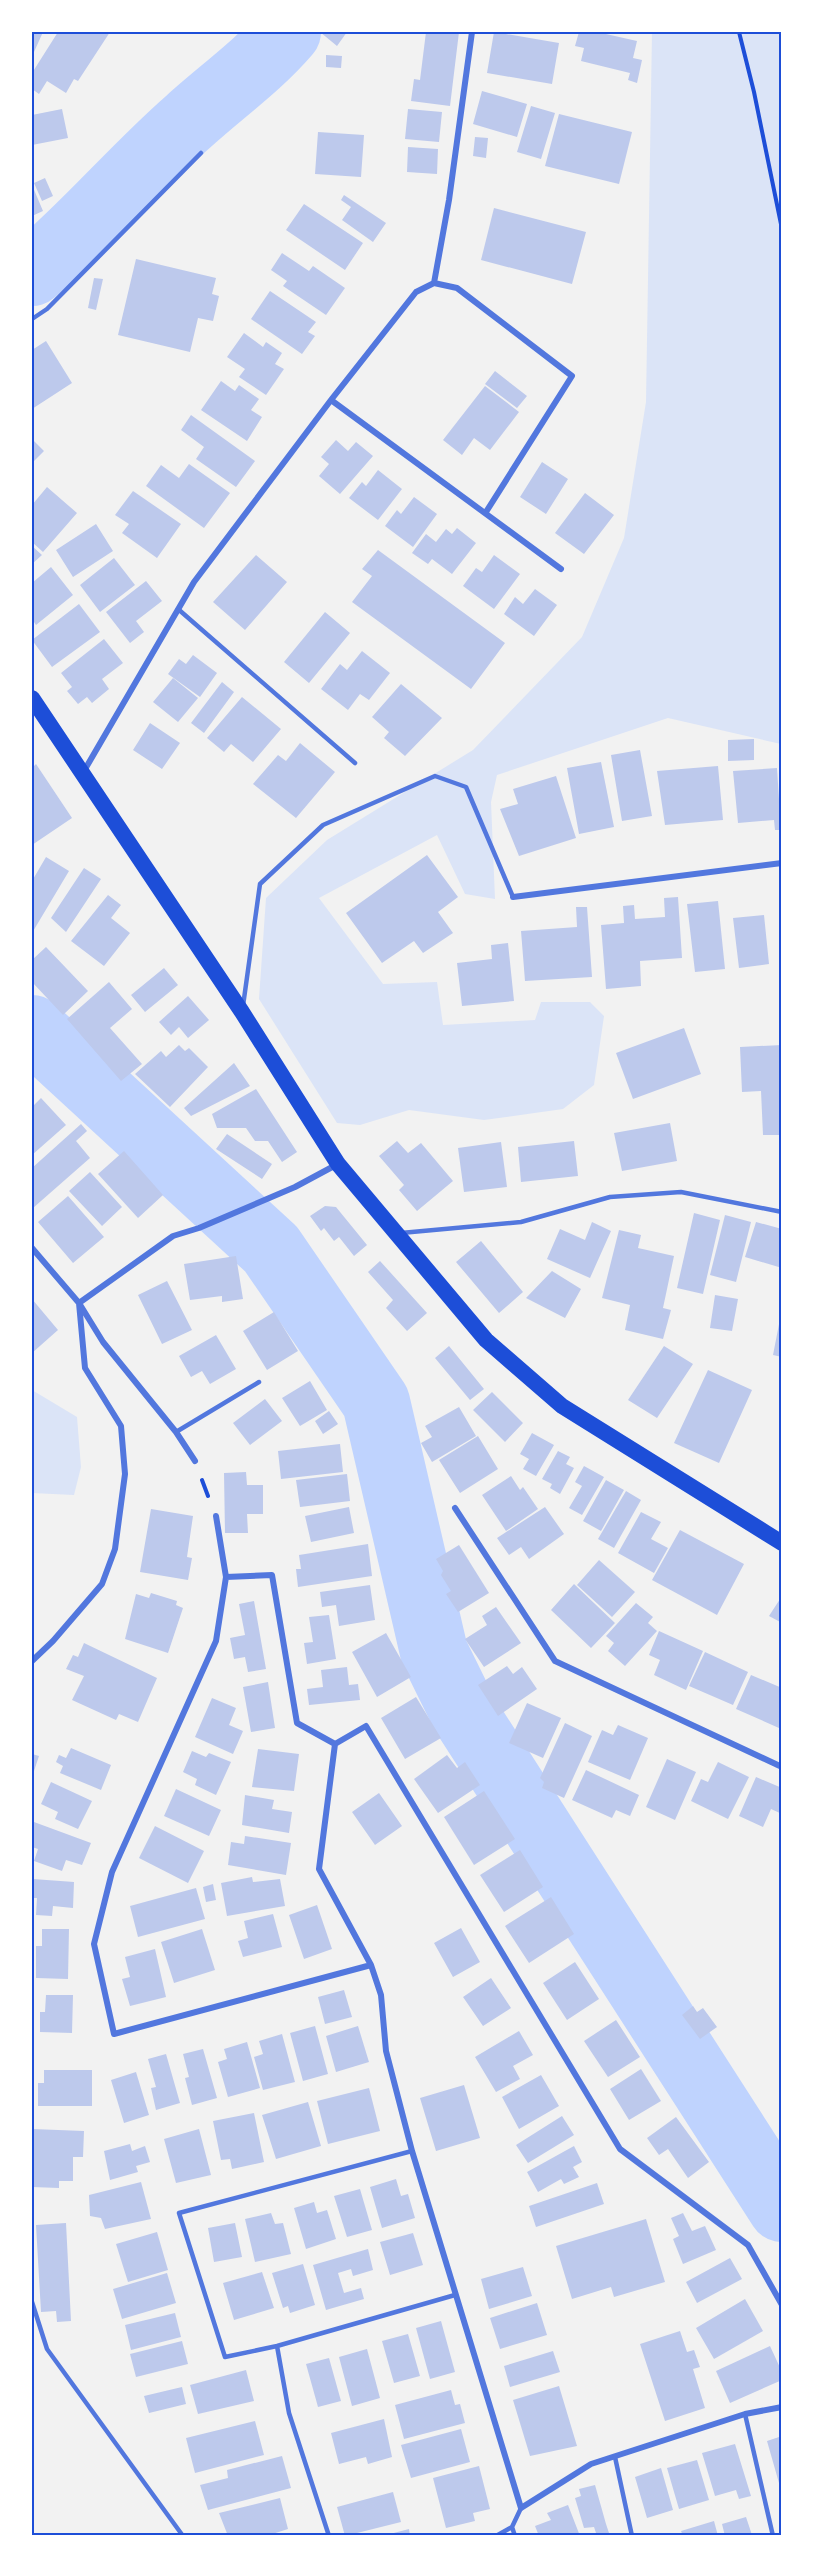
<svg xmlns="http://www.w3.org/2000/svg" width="813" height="2567" viewBox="0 0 813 2567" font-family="'Libre Baskerville',serif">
<rect width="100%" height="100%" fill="#f2f2f2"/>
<path fill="#dbe4f7" d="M652 32H781V744L668 718 497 775 491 802 495 899 465 894 437 835 319 898 383 984 437 982 443 1025 535 1020 541 1002H590L604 1016 594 1085 563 1109 484 1120 409 1110 360 1125 337 1123 259 999 266 898 327 840 473 750 582 637 624 538 646 402Z
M32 1390 77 1417 81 1467 74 1495 32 1493Z"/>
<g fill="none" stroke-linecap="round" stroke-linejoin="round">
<path stroke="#bfd3fe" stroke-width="68" d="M32 272C88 225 134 169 189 121 222 91 258 66 287 32
M32 1029 271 1249 376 1402 434 1652 464 1713 782 2208"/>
</g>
<path fill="#bdc9ec" d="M32 32H43L34 52 32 51Z
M58 32H110L78 81 74 79 66 93 47 81 39 94 32 89V73Z
M320 32H347L337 46Z
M426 32H459L450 106 411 101 414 79 420 80Z
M494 32 559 43 552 84 487 73Z
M579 32H597L637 41 633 58 642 60 637 83 628 80 630 73 581 61 584 48 575 46Z
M326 55 342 56 341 68 326 67Z
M482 91 527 104 517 137 473 124Z
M531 106 555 113 541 159 517 152Z
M62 109 68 138 32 145V115Z
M408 109 442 112 439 142 405 139Z
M559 114 632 132 619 184 545 166Z
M318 132 364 135 361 177 315 174Z
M475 137 488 138 486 158 473 156Z
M408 147 438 149 437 174 407 172Z
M45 178 53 196 42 201 34 183Z
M32 185 43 211 32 216Z
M344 195 386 223 373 242 342 220 351 207 341 200Z
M304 204 363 243 345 270 286 230Z
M494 208 586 232 572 284 481 260Z
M282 253 309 271 313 266 345 288 326 315 283 286 287 281 271 270Z
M136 259 216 278 212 294 219 296 213 321 198 318 190 352 118 335Z
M94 278 103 279 96 310 88 308Z
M270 291 316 322 308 332 315 336 302 354 251 319Z
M244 333 263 347 266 342 282 353 275 364 284 369 266 395 239 377 245 369 227 357Z
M46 341 72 383 32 409V350Z
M495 371 527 396 517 408 485 384Z
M221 381 235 391 239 385 259 399 251 410 262 417 247 441 201 410Z
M485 386 519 412 490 450 474 438 462 455 443 440Z
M191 415 255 461 236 487 196 459 204 447 181 430Z
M32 439 44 451 32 463Z
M336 440 348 451 356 442 373 456 340 494 319 476 329 464 321 457Z
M542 462 568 479 546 514 520 497Z
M189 464 230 493 204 528 146 486 161 465 179 478Z
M378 470 402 489 378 520 349 498 362 482 366 486Z
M47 487 77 513 43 552 32 542V505Z
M133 491 181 524 157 558 122 533 129 524 115 515Z
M585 493 614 515 584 554 555 533Z
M414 497 437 514 413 547 385 526 397 510 401 514Z
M96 524 113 551 73 577 56 550Z
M457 528 476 543 452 574 432 559 428 564 412 553 426 534 436 542 446 529 452 534Z
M32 546 42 555 32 564Z
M378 550 505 643 471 689 352 602 372 576 362 569Z
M256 555 287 582 245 630 213 602Z
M494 555 520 574 494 609 463 586 476 568 482 572Z
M114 558 135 585 100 612 80 585Z
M51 567 73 595 36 625 32 619V583Z
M146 581 162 601 136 621 144 632 130 643 106 612Z
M535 589 557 605 534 636 504 614 515 597 523 604Z
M79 604 100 632 52 667 32 640Z
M325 612 350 633 309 683 284 662Z
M104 639 123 663 102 679 109 689 92 703 87 697 78 704 67 691 72 687 61 673Z
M362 651 390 673 369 700 360 694 348 710 321 689 340 664 347 670Z
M193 655 217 673 200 697 168 674 179 659 186 664Z
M173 678 198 698 178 722 153 702Z
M222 682 234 692 204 733 191 723Z
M401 684 442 718 405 756 384 738 389 732 372 717Z
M242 697 281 729 253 762 231 744 224 752 207 738Z
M150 723 180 743 162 769 133 750Z
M754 739V760L728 761V740Z
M300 743 335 772 296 818 253 784 278 755 286 761Z
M640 750 652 816 622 821 611 755Z
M601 762 614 827 579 834 567 768Z
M36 764 72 818 32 845V768Z
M718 766 723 820 665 825 657 771Z
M777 768 781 830H775L774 820 738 823 733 771Z
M556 776 576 838 519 856 500 809 518 804 513 789Z
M427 855 458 897 438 912 453 933 423 953 414 941 382 963 346 913Z
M46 857 69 871 32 933V881Z
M84 868 101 879 66 932 51 918Z
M108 895 121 905 111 918 130 933 104 966 71 941Z
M678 897 682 958 640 961 641 986 606 989 601 925 624 923 623 906 634 905 635 919 665 917 664 898Z
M718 901 725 969 695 972 687 904Z
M576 907H587L592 977 525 981 521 931 577 927Z
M764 915 769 964 739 968 733 918Z
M508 943 514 1001 462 1006 457 963 492 959 491 945Z
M46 947 88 991 63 1015 32 982V960Z
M164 968 178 985 145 1012 131 995Z
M109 982 132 1009 110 1028 142 1064 121 1081 67 1019Z
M188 996 209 1020 188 1038 179 1027 171 1035 159 1022Z
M684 1028 701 1074 633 1099 616 1053Z
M179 1045 185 1051 189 1048 208 1067 170 1107 135 1074 161 1051 166 1057Z
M782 1045V1135H763L761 1091 742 1092 740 1047Z
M234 1063 250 1086 191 1116 184 1108Z
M256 1089 297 1152 282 1162 268 1141H255L246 1128H217L212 1114Z
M41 1098 66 1125 32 1155V1107Z
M670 1123 677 1161 622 1171 614 1133Z
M81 1124 87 1131 76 1141 90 1158 33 1208 32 1168Z
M227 1134 272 1164 262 1179 216 1149Z
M397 1141 408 1153 421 1143 453 1181 417 1211 399 1190 404 1185 379 1156Z
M574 1141 578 1176 521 1182 518 1147Z
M501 1142 507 1187 464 1192 458 1148Z
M124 1151 163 1195 138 1218 98 1174Z
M90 1172 122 1207 102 1226 69 1191Z
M68 1196 104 1237 73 1263 38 1222Z
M325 1206 336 1207 367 1245 354 1256 339 1237 334 1241 324 1228 321 1231 310 1216Z
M694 1213 720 1220 703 1294 677 1288Z
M725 1215 751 1222 736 1282 710 1275Z
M592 1222 611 1231 590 1278 547 1259 560 1229 585 1240Z
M756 1222 782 1229V1268L745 1257Z
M619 1230 641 1235 638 1248 674 1256 663 1308 671 1310 663 1339 625 1330 630 1305 602 1298Z
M481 1241 523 1292 499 1313 456 1262Z
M236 1256 243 1299 222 1302V1296L190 1300 184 1264Z
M380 1261 427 1313 407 1331 386 1308 393 1300 368 1272Z
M552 1271 581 1289 565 1318 526 1298Z
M167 1281 192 1330 162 1344 138 1295Z
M715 1295 738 1299 732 1331 710 1328Z
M32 1299 58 1330 32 1353Z
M274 1312 298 1351 267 1370 243 1331Z
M780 1319H782V1357L773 1355Z
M216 1335 236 1369 210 1384 202 1371 191 1377 179 1356Z
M449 1346 484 1389 470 1400 435 1358Z
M664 1346 693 1364 657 1418 628 1400Z
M708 1370 752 1390 719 1463 674 1443Z
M310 1381 327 1410 300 1426 282 1398Z
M492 1392 523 1423 505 1442 473 1410Z
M265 1399 282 1421 250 1445 233 1423Z
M459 1407 476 1436 432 1462 421 1443 432 1437 425 1426Z
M329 1411 338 1424 323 1434 315 1421Z
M532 1433 554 1445 536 1476 523 1469 529 1459 520 1454Z
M478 1436 498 1469 460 1493 439 1460Z
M340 1444 343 1472 281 1479 278 1451Z
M558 1451 570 1457 566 1464 574 1468 560 1494 550 1488 552 1484 542 1479Z
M584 1466 604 1477 582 1515 569 1508 582 1486 575 1482Z
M246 1472 247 1485H263V1514H247L248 1533H225L224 1473Z
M347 1474 350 1501 300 1507 296 1480Z
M511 1476 520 1490 523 1487 538 1509 506 1531 482 1495Z
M606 1480 624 1490 601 1531 583 1521Z
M626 1491 641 1500 614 1548 598 1539Z
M349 1507 354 1533 311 1542 305 1516Z
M545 1507 564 1534 529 1559 521 1547 509 1555 497 1538Z
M151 1509 193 1516 187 1557 192 1558 188 1580 140 1572Z
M641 1512 661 1522 651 1539 668 1548 654 1573 618 1553Z
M680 1530 744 1564 717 1615 652 1580Z
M368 1544 372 1576 298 1587 296 1569H301L299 1555Z
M459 1545 489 1593 458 1612 446 1594 451 1591 441 1575 443 1571 436 1559Z
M599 1560 635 1592 612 1617 577 1585Z
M574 1584 615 1623 591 1648 551 1610Z
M370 1585 375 1620 339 1626 336 1605 322 1607 320 1592Z
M151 1593 177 1601 176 1605 183 1608 168 1653 125 1639 136 1594 149 1598Z
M782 1596V1623L769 1616Z
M254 1601 266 1669 248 1672 245 1657 234 1659 230 1638 245 1635 239 1604Z
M636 1603 653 1617 648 1623 657 1631 625 1666 608 1651 614 1643 606 1636Z
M496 1607 521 1643 484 1667 465 1639 487 1625 482 1616Z
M329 1615 336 1659 307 1664 304 1643 313 1642 309 1617Z
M659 1631 703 1651 686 1690 654 1675 660 1660 649 1655Z
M386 1633 411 1677 377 1697 352 1652Z
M84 1643 157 1678 138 1722 119 1714 116 1720 72 1700 84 1676 66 1669 73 1655 78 1657Z
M705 1652 748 1672 733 1705 689 1686Z
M507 1666 513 1674 522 1667 537 1689 498 1716 478 1685Z
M347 1667 349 1685 358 1684 360 1700 309 1705 307 1689 323 1687 321 1670Z
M751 1675 782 1688 779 1728 736 1709Z
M268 1682 275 1728 251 1732 243 1687Z
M416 1697 441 1738 405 1759 381 1718Z
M212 1698 236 1708 229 1725 243 1731 233 1754 195 1737Z
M527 1703 561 1718 543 1758 509 1743Z
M565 1723 592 1736 564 1798 542 1788 544 1782 540 1778Z
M618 1725 648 1738 630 1780 588 1762 602 1730 613 1735Z
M71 1748 111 1765 101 1790 60 1773 63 1766 56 1762 59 1755 66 1758Z
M258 1749 299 1754 294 1791 252 1787Z
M192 1751 206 1757 209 1753 231 1762 216 1795 195 1785 197 1779 183 1772Z
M32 1754 39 1756 32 1777Z
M447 1755 457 1768 465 1762 480 1785 438 1813 414 1779Z
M667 1759 696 1772 675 1820 646 1807Z
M718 1762 749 1777 728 1819 691 1801 701 1779 708 1782Z
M586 1770 639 1795 630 1816 616 1810 612 1818 572 1800Z
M756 1777 782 1788V1814L771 1809 763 1827 739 1816Z
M51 1782 92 1801 78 1829 55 1819 58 1812 41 1804Z
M176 1789 221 1810 209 1836 164 1816Z
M484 1791 515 1839 474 1865 444 1817Z
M379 1793 402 1826 375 1845 352 1812Z
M245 1795 274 1800 272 1809 292 1812 289 1833 242 1825Z
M34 1822 91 1843 82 1865 66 1860 62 1871 34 1861 38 1849 32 1847Z
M155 1826 204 1851 188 1883 139 1858Z
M245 1836 291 1843 286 1875 228 1865 231 1842 244 1844Z
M520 1850 543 1887 504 1912 480 1875Z
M252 1877 253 1882 280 1879 285 1906 227 1916 221 1883Z
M33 1879 74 1882 73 1908 53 1906 52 1916 36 1915 37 1898H32Z
M213 1884 216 1900 206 1902 203 1887Z
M196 1888 205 1919 138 1937 130 1906Z
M551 1897 574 1934 529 1963 505 1926Z
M317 1905 332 1949 304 1959 289 1915Z
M273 1914 282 1947 243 1957 238 1941 248 1938 244 1921Z
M461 1928 480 1962 453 1977 434 1943Z
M42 1929H69L68 1979 36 1978V1946H42Z
M202 1929 215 1970 174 1983 161 1942Z
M155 1949 166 1997 130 2006 122 1979 130 1977 125 1957Z
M575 1962 599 1999 567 2020 543 1983Z
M491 1978 511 2008 483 2026 463 1997Z
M344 1990 352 2017 325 2024 318 1997Z
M46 1995H73L72 2033 40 2032V2012H45Z
M693 2006 697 2012 703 2008 717 2027 700 2039 682 2015Z
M616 2020 640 2057 608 2077 584 2041Z
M315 2026 328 2074 303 2081 290 2033Z
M358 2026 369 2062 336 2072 326 2036Z
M519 2031 533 2055 513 2066 520 2079 496 2092 475 2057Z
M282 2034 295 2082 263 2090 254 2057 263 2054 259 2041Z
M247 2042 260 2088 228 2097 218 2062 227 2059 224 2049Z
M203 2049 217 2098 192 2105 185 2078 189 2077 183 2054Z
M166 2054 180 2103 156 2110 151 2088 156 2087 148 2059Z
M641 2069 661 2101 629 2120 610 2089Z
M44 2070H92V2106H38V2083H44Z
M136 2072 149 2115 124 2123 111 2080Z
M541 2075 559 2106 519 2129 502 2097Z
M464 2085 480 2138 436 2151 420 2098Z
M369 2088 380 2131 328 2144 317 2101Z
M308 2102 321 2146 276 2159 262 2115Z
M254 2113 264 2162 232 2169 230 2159 221 2160 213 2121Z
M562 2116 574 2135 528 2163 516 2145Z
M676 2117 709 2162 688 2178 668 2149 659 2155 647 2138Z
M32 2129 84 2131 83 2157H73V2181H59V2188L32 2187Z
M199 2129 211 2175 176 2183 164 2139Z
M130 2144 132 2151 145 2146 150 2162 136 2166 138 2172 110 2180 104 2151Z
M574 2146 582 2162 573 2167 579 2177 564 2184 561 2179 538 2192 527 2172Z
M396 2179 401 2196 408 2194 415 2218 382 2228 370 2187Z
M141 2182 151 2219 105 2229 101 2218 90 2216 89 2195Z
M597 2183 604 2204 536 2227 529 2206Z
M360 2189 372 2230 347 2237 334 2196Z
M314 2202 317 2213 327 2210 336 2239 306 2249 294 2208Z
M271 2213 275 2224 283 2223 291 2254 255 2262 245 2219Z
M683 2213 692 2231 705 2226 716 2250 683 2264 673 2239 679 2236 671 2218Z
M646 2219 665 2282 614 2297 611 2287 572 2299 556 2246Z
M66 2223 71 2321 57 2322 56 2311 41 2312 36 2225Z
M235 2223 242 2257 214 2262 208 2228Z
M157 2232 168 2270 128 2282 116 2244Z
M413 2233 423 2265 390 2275 380 2242Z
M368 2249 373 2270 353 2276 351 2269 338 2273 344 2293 361 2288 364 2299 326 2310 313 2265Z
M730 2258 742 2279 697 2303 686 2282Z
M303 2264 315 2305 290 2313 288 2306 283 2308 272 2273Z
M523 2267 532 2296 489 2309 481 2279Z
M262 2272 274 2308 234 2320 223 2283Z
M167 2273 176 2303 122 2319 113 2289Z
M745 2299 763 2331 714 2359 696 2328Z
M537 2303 547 2335 500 2349 490 2318Z
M175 2313 181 2337 131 2350 125 2325Z
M441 2321 455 2372 430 2379 416 2328Z
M680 2331 687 2352 694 2350 700 2367 693 2369 705 2408 665 2421 640 2344Z
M408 2334 420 2376 394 2383 382 2341Z
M182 2341 188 2364 136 2377 130 2354Z
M770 2346 782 2372V2380L730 2403 716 2371Z
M367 2349 380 2398 352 2406 339 2357Z
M553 2351 560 2372 510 2387 504 2366Z
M329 2358 341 2401 318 2407 306 2364Z
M246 2370 254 2401 198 2414 190 2385Z
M559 2386 577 2446 530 2456 513 2400Z
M182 2387 186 2404 149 2413 144 2396Z
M451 2390 455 2405 460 2404 465 2423 404 2439 395 2405Z
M384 2419 392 2457 368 2464 366 2457 339 2464 331 2433Z
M255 2421 264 2455 195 2473 186 2438Z
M461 2429 470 2462 411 2478 401 2445Z
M782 2436V2490H781L767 2441Z
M735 2444 751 2496 739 2499 736 2490 715 2496 702 2453Z
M282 2456 291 2488 208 2510 200 2485 228 2478 227 2470Z
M697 2460 709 2500 679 2509 667 2468Z
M479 2466 490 2509 473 2513 475 2521 446 2528 433 2478Z
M661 2468 673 2510 647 2518 635 2477Z
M595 2485 606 2524 610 2536H597L594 2527 584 2528 575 2498 581 2496 579 2489Z
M393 2492 401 2522 345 2536 337 2507Z
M280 2498 288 2529 266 2536H228L219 2513Z
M568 2505 580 2536H539L535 2526 551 2520 547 2513Z
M746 2517 752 2535 725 2536 722 2524Z
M714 2521 718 2536H683L681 2531Z
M409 2529 410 2536H386V2535Z"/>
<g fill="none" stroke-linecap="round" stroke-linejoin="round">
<path stroke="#1d4ed8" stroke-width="4" d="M739 32 754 92 782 229
M202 1480 208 1496"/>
<path stroke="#5277de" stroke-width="4.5" d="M32 319 47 309 201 153
M178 609 355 763
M243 1006 260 884 323 825 435 776 466 787 513 897
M401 1233 521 1222 610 1197 681 1192 782 1212
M176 1432 259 1382
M412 2151 179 2213 225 2357 277 2346 455 2295
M32 2302 47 2349 183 2536
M277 2346 289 2413 329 2536
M745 2414 773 2536
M615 2457 632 2536
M512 2527 515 2536
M496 2536 512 2527 521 2508"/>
<path stroke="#5277de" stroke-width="6" d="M434 283 457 288 572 376 486 512
M331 400 561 569
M84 771 194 582 331 400 416 292 434 283 449 200 472 32
M513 897 782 863
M32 1248 79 1303 103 1342 176 1432 195 1461
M79 1303 173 1236 199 1228 295 1187 336 1165
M455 1508 555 1661 782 1767
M216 1516 226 1577
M32 1661 53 1641 102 1584 115 1549 125 1474 121 1426 85 1368 79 1303
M335 1744 319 1869 371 1965 381 1995 386 2051 412 2151 521 2508 591 2464 745 2414 782 2407
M335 1744 297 1723 272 1575 226 1577 216 1641 112 1872 94 1944 114 2034 371 1965
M335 1744 366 1726 620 2149 748 2245 782 2305"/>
<path stroke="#1d4ed8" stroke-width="16" d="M32 698 242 1012 338 1164 486 1340 562 1406 782 1543"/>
</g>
<rect width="813" height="2567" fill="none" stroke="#ffffff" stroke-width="66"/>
<rect x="33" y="33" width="747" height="2501" fill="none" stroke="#1d4ed8" stroke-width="2"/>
</svg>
